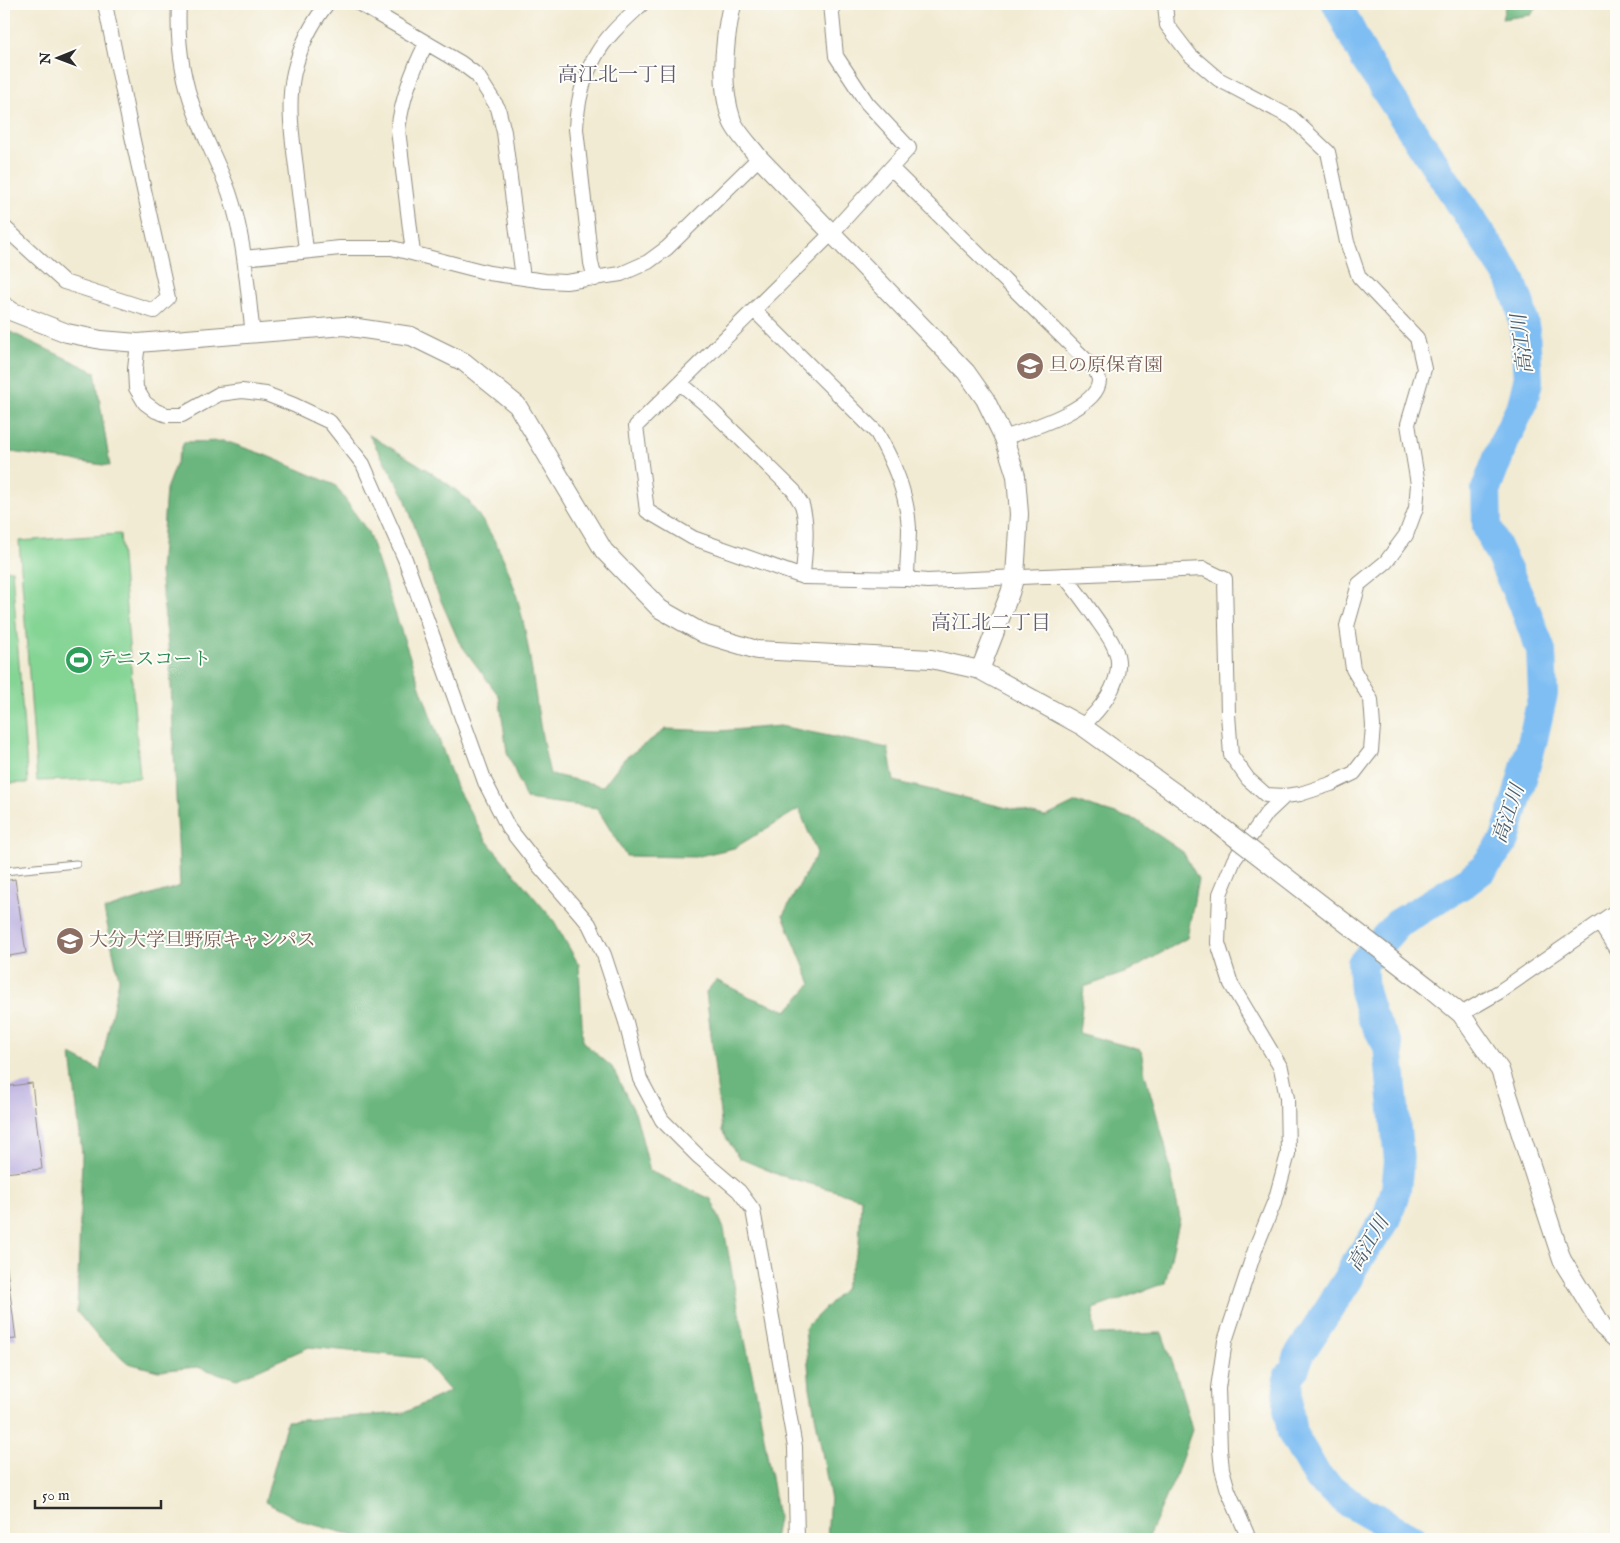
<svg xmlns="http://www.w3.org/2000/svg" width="1620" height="1543" viewBox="0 0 1620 1543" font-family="'IM FELL English','Noto Serif JP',serif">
<rect width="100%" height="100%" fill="#fdfcf7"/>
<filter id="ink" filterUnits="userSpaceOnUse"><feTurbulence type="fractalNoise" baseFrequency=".02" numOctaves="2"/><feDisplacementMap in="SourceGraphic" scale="10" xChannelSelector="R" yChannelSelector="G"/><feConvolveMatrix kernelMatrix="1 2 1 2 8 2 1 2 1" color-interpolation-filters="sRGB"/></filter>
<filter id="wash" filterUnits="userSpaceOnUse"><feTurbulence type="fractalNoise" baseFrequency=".0096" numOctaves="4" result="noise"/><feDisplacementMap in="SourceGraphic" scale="20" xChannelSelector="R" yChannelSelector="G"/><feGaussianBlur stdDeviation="1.12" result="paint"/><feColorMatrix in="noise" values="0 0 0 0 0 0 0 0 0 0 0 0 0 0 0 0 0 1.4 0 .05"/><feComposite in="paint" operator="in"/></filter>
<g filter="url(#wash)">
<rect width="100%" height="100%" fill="#f2ebd3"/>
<path fill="#84d494" stroke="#588060" d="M120 534 140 778 37 781 19 541Z
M4 570H12L28 783H4Z"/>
<path fill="#6bb67e" stroke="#4b7054" d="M1506 4H1540L1531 15 1502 19Z
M4 329 95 372 110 466 4 451Z
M369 435C401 454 434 472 462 495 469 500 474 509 479 516 534 591 528 687 550 774L603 786 624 759 666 729 719 731 780 726 888 748 894 781 1045 817 1076 802 1136 820 1183 852 1198 879 1187 938 1130 971 1084 987 1079 1033 1141 1050 1145 1074 1165 1144 1180 1218 1165 1283 1093 1309 1094 1335 1162 1333 1177 1376 1192 1430 1175 1478 1147 1539H827L830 1495 810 1388 805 1328 844 1289 859 1245 861 1198 779 1175 739 1158 722 1131 706 992 716 980 750 997 787 1011 811 984 783 915 817 853 799 809 734 848 695 857 626 856 597 808 526 799 507 752 499 696 459 642 435 587 404 495Z
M225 441 265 455 335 485 368 532 418 681 456 787 486 840 554 921 579 965 583 1042 612 1067 636 1115 650 1171 711 1199 724 1229 738 1307 758 1402 778 1518 774 1539H366L304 1522 265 1502 287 1421 404 1413 450 1391 421 1358 309 1347 237 1379 197 1367 158 1371 128 1363 97 1336 77 1312 82 1154 71 1055 100 1070 119 979 104 910 180 886 170 663 160 572 166 489 184 442Z"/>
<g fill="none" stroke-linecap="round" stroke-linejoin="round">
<path stroke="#7fbef3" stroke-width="30" d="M1337 4 1365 59 1510 278 1520 305 1525 331 1528 381 1522 405 1505 440 1486 489 1487 527 1526 611 1541 651 1543 694 1533 739 1505 840 1483 869 1466 882 1397 924 1362 964 1364 991 1372 1017 1388 1046 1399 1161 1396 1189 1387 1218 1353 1267 1349 1278 1300 1353 1294 1370 1289 1375 1288 1409 1292 1433 1318 1478 1348 1502 1412 1539"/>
</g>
<g id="blocks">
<path fill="#c0b5e1" d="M15 879 26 953 4 957V881Z
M32 1083 42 1169 4 1173V1087Z
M4 1246 16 1339 4 1340Z"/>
</g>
</g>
<g filter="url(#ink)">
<use href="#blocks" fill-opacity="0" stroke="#8e8b7f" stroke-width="1"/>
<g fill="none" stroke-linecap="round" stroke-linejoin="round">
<g stroke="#8e8b7f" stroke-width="9">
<path id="service" d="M4 871 76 864"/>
</g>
<g stroke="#8e8b7f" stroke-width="16">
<path id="minor" d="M179 4C177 40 182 78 195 112 205 139 219 165 229 192 245 238 247 287 253 335
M360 4 461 63 477 75 498 108 504 132 523 278
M831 4 836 56 867 103 909 148 831 234 636 426 647 511 693 538 803 577 907 579 927 581 1204 569 1225 579 1228 714 1231 755 1248 779 1266 795 1285 796 1300 794 1331 784 1354 773 1371 751 1373 726 1371 700 1353 669 1347 626 1359 584 1386 562 1406 535 1416 508 1418 484 1408 424 1424 369 1417 338 1359 277 1347 242 1328 152 1292 118 1218 79 1190 55 1167 25 1165 4
M891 168 1095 369C1096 372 1099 377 1099 381 1098 409 1026 430 1004 438
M4 227 64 282 154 311 168 298 132 136 105 4
M306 250C303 223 299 195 296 167 292 136 287 103 294 72 300 47 311 24 327 4
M413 253 398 130C402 99 412 71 426 44
M244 258 340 248H392L489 273 545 281 566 282 621 274 648 262 667 248 759 158
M595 279 591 263 576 129C577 105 583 78 595 57 606 36 625 20 642 4
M754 310 877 433C894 463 907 493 909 528 909 545 907 562 907 579
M138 343 135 369 136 388 145 403 156 411 167 415H182L219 394 242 391 266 394 294 405 330 422 363 464 405 559 485 782 508 827 534 860 589 924 604 955 626 1022 640 1079 662 1120 699 1157 739 1191 753 1210 795 1447 797 1539
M680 383 703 402 794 491C796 496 800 501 802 505 809 527 804 554 803 577
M1063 575C1075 588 1085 603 1095 617 1104 630 1117 646 1118 661 1120 686 1099 711 1082 726
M1600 924 1616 949
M1461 1014 1499 992 1616 911
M1249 1539 1228 1490 1222 1469 1220 1450 1218 1388 1225 1341 1256 1247 1276 1198 1288 1154 1287 1098 1281 1068 1231 984 1218 943 1220 894 1234 860 1267 813 1285 796"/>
</g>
<g stroke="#8e8b7f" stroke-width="20">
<path id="tertiary" d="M732 4C724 41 719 84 732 121 736 132 752 148 759 158L966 372 985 399 1004 438 1016 476 1019 514 1015 576 1010 593 980 670
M4 306 13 312 67 333 101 340 138 343 344 326 411 336 464 362 517 405 604 551 660 609 704 634 757 650 931 659 980 670 1082 726 1210 818
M1432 990 1461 1014 1500 1070 1562 1260 1603 1327 1616 1339"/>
</g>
<use href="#service" stroke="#fff" stroke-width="7"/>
<use href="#minor" stroke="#fff" stroke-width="14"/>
<use href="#tertiary" stroke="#fff" stroke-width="18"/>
<g stroke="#8e8b7f" stroke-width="20" stroke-linecap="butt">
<path id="tertiary-bridge" d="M1210 818 1432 990"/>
</g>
<use href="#tertiary-bridge" stroke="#fff" stroke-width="18"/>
</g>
</g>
<defs>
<g id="school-disc" transform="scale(1.4375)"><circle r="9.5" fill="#8d6e63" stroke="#fdfcf7"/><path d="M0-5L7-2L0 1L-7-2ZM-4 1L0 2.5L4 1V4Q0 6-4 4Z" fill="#fff"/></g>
<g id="stadium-disc" transform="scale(1.4375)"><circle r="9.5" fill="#2e9e5b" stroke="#fdfcf7"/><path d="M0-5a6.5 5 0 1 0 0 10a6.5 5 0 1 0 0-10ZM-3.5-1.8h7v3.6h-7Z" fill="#fff"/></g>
<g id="university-disc" transform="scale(1.4375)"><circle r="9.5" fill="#8d6e63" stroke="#fdfcf7"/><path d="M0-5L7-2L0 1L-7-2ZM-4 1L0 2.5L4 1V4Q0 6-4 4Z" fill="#fff"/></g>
</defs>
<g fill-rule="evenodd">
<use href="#school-disc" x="1030" y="366"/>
<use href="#stadium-disc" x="79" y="660"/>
<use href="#university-disc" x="70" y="941"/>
</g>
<g text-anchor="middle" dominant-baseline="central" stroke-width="4" stroke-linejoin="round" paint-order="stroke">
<g font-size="19" fill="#785e54" stroke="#fdfcf7" text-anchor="start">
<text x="1049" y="366">旦の原保育園</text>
<text x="89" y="941">大分大学旦野原キャンパス</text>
</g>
<g font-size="19" fill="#27864d" stroke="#fdfcf7" text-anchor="start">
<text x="98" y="660">テニスコート</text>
</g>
<g font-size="20" fill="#5f5b6b" stroke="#fdfcf7">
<text x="618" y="75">高江北一丁目</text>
<text x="991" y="623">高江北二丁目</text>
</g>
<g font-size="20" font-style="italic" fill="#485e71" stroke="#fdfcf7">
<text transform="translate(1523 344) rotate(-97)">高江川</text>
<text transform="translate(1509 814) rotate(-71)">高江川</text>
<text transform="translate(1369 1244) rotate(-59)">高江川</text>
</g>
</g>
<rect width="1620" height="1543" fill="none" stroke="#fdfcf7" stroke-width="20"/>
<g transform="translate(58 58) rotate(269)" stroke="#fdfcf7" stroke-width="4" paint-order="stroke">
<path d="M0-4L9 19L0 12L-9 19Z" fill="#2b2b2b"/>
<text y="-8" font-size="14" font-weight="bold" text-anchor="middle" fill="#2b2b2b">N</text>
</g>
<path d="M35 1500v8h126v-8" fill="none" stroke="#2b2b2b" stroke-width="2.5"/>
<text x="42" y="1500" font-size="15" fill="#2b2b2b" stroke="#fdfcf7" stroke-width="4" paint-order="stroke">50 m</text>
</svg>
